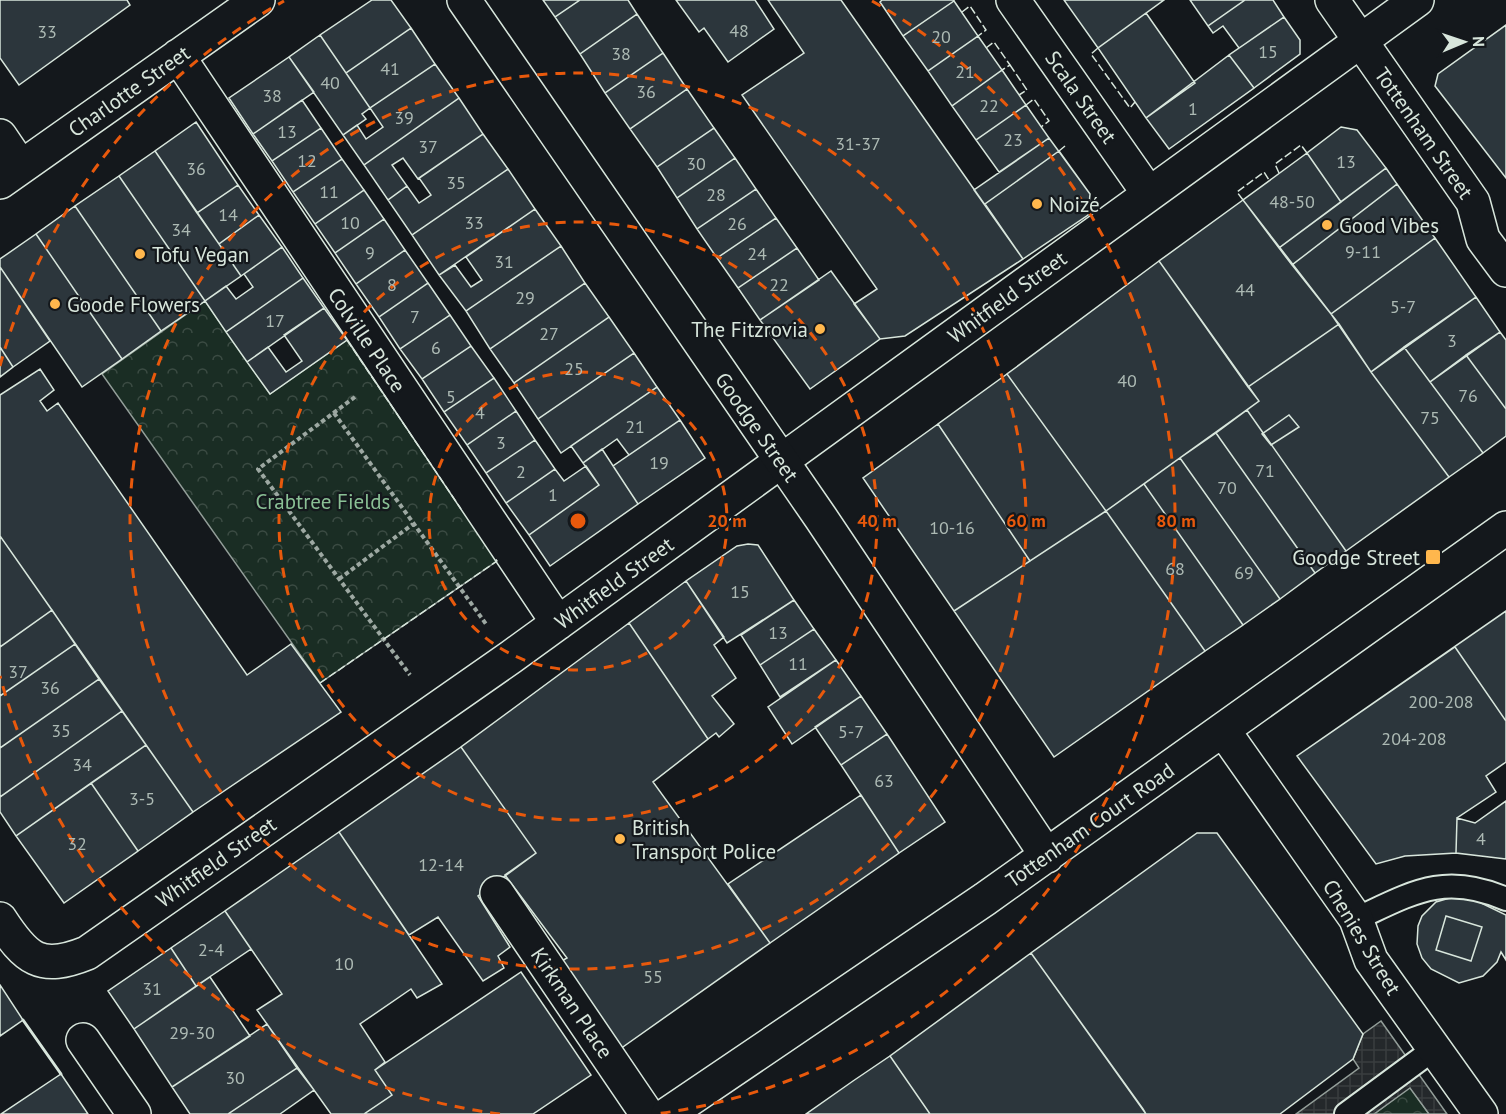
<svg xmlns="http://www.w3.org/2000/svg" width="1506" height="1114" viewBox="0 0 1506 1114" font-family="'PT Sans',sans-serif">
<defs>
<pattern id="forest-crowns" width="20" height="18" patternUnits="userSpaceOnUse" patternTransform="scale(1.5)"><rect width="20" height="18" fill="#1a2d24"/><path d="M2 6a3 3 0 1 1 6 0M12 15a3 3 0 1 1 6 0" fill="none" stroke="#3b4b43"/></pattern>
<pattern id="plaza-grid" width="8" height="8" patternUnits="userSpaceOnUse" patternTransform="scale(1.5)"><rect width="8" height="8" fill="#24282b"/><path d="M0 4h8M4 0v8" fill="none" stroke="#393d3f"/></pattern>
</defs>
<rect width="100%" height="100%" fill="#14181c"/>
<path fill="url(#forest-crowns)" stroke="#939e99" stroke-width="1.5" d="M205 301 270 394 347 340 497 561 320 683 102 374Z
M1410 1087 1429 1114H1374Z"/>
<path fill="url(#plaza-grid)" stroke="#939e99" stroke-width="1.5" d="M1381 1021 1447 1114H1429L1410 1088 1374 1114H1296L1359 1068 1353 1059 1363 1034Z"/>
<path fill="#2c363c" stroke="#d8e6dc" stroke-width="1.5" d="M0 0H127L130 5 19 85 0 58Z
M372 0H391L411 28 346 73 320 35Z
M543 0H580L555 17Z
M580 0H628L637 14 580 54 555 17Z
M676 0H755L774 29 728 62 704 28 699 32Z
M768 0H841L1023 259 905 336 880 339 854 304 877 289 742 95 804 53Z
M882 0H953L954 1 903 36 880 2Z
M1064 0H1164L1098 48Z
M1190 0H1245L1208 26Z
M1245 0H1273L1284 17 1239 48 1223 26 1213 33 1208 26Z
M954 1 978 36 928 71 903 36Z
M1146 13 1195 83 1146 118 1098 48Z
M637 14 663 53 605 93 580 54Z
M1284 17 1300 40V54L1254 88 1229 55Z
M1506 25V178L1435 86 1438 74Z
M411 28 435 64 370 108 346 73Z
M320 35 370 108 362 114 366 119 343 135 289 57Z
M978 36 1002 70 952 106 928 71Z
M663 53 687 89 630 129 605 93Z
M1229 55 1254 88 1169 149 1146 118Z
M289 57 314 92 253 134 229 98Z
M435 64 459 98 364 165 343 135 357 125 366 139 383 127 370 108Z
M1002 70 1026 105 976 140 952 106Z
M687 89 714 128 657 167 630 129Z
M459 98 483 134 418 179 403 158 392 165 407 186 388 200 364 165Z
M302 100 321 128 272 161 253 134Z
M1026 105 1049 138 999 172 976 140Z
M196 122 238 185 197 213 155 151Z
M1341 127 1357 130 1386 168 1341 202 1307 153Z
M321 128 342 159 293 192 272 161Z
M714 128 735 158 677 198 657 167Z
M483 134 508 169 412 235 388 200 407 186 419 203 431 195 419 178Z
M1049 138 1090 194 1088 215 1023 259 974 190Z
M155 151 241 276 205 301 119 176Z
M1059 151 1090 194 1088 215 1023 259 985 204Z
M1307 153 1341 202 1279 248 1243 200Z
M735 158 756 189 697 229 677 198Z
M342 159 364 190 315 224 293 192Z
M1386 168 1397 184 1292 265 1279 248Z
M508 169 535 209 439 275 412 235Z
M119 176 205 301 161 331 75 206Z
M1397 184 1435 238 1331 314 1292 265Z
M238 185 259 215 219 244 197 213Z
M756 189 776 218 717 258 697 229Z
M364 190 384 219 335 253 315 224Z
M1243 200 1339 324 1248 387 1159 261Z
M75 206 161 331 122 359 36 234Z
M535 209 561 246 466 311 439 275 455 265 471 287 482 280 466 257Z
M259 215 282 247 241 276 219 244Z
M776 218 797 248 738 288 717 258Z
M384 219 405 250 356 284 335 253Z
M36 234 122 359 82 387 0 267V259Z
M1435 238 1476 297 1371 372 1331 314Z
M561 246 585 283 490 349 466 311Z
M282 247 303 278 226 332 205 301 226 286 236 299 253 287 244 274Z
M797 248 819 280 760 320 738 288Z
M405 250 428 283 379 317 356 284Z
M1159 261 1259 401 1106 511 1007 374Z
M0 267 50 341 13 367 0 347Z
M831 271 880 339 810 389 760 320Z
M303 278 324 308 247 362 226 332Z
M428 283 450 315 400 349 379 317Z
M585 283 609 317 514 383 490 349Z
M1476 297 1500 332 1430 382 1404 347Z
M324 308 347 340 270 394 247 362 268 347 286 372 302 361 284 335Z
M450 315 471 346 422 379 400 349Z
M609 317 634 353 538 419 514 383Z
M1339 324 1371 372 1449 477 1346 551 1247 410 1259 401 1248 387Z
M1500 332 1506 340V409L1466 355Z
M471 346 494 378 444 412 422 379Z
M0 347 13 367 0 377Z
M1404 347 1483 453 1449 477 1371 372Z
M634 353 657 387 561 453 538 419Z
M1466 355 1506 409V436L1483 453 1430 382Z
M40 369 54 390 40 401 47 411 58 403 247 675 291 644 341 712 193 812 0 536V395Z
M1007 374 1106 511 1030 561 938 424Z
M494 378 516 411 467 445 444 412Z
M657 387 680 420 629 455 617 439 583 463 571 446Z
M1247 410 1346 551 1315 573 1216 433Z
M516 411 535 440 486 473 467 445Z
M1289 415 1299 427 1271 445 1262 434Z
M680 420 705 458 638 504 613 466Z
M938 424 1030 561 954 611 863 478Z
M1216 433 1315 573 1280 599 1180 458Z
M535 440 555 469 506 503 486 473Z
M602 449 638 504 550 566 529 535 599 485 583 463Z
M1180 458 1280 599 1243 625 1144 484Z
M586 466 599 485 529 535 506 503 555 469 564 481Z
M1144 484 1243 625 1205 651 1106 511Z
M1106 511 1205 651 1054 757 954 611Z
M0 536 52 610 0 647Z
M748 544 758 545 794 600 727 643 686 581 737 546Z
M686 581 724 637 714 645 736 678 712 696 734 724 719 737 716 733 708 739 629 623Z
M794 600 814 629 760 665 741 635Z
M52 610 75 644 0 696V647Z
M1506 611V762L1486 776 1496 792 1457 818 1456 853 1405 856 1376 864 1297 756Z
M629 623 708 739 653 782 770 943 620 1049 558 963 567 958 505 875 536 853 461 747Z
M814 629 836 660 780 697 760 665Z
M75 644 99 679 0 748V696Z
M1455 647 1506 721V762L1486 776 1496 792 1457 818 1456 853 1405 856 1376 864 1297 756Z
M836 660 861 696 792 744 768 707Z
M99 679 122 711 0 797V748Z
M861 696 887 734 841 765 815 727Z
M122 711 146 745 16 836 0 812V797Z
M887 734 945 822 899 853 841 765Z
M146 745 193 812 138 851 91 783Z
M461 747 536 853 478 896 510 947 498 956 504 968 483 981 438 917 409 935 339 832Z
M91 783 138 851 64 903 16 836Z
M861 795 899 853 770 943 728 884Z
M1506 801V859L1456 853 1457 818 1475 823Z
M339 832 442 984 417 998 411 989 360 1024 385 1062 375 1070 392 1095 364 1114H331L257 1010 282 994 225 911Z
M1197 833H1217L1363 1034 1353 1059 1280 1114H1146L1031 953Z
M1453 897 1473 899 1506 915V960L1501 952 1497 962 1483 976 1459 983 1431 969 1422 958 1417 944 1418 926 1422 916 1436 902Z
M225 911 251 949 196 986 171 948Z
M1446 916 1482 927 1471 961 1436 950Z
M171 948 196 986 134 1029 108 991Z
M1031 953 1143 1109 1146 1114H930L890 1056Z
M521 972 591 1075 533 1114H364L392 1095 375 1070Z
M210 977 250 1036 172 1087 134 1029Z
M0 985 23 1020 0 1036Z
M267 1024 297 1068 228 1114H190L172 1087Z
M890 1056 930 1114H806L853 1081Z
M297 1068 314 1090 280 1114H228Z
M61 1074 88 1114H1Z"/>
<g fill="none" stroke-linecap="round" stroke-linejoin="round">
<g stroke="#d8e6dc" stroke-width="26">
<path id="lane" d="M1356 919C1412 893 1444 872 1506 899
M1346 1114 1434 1049"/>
</g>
<g stroke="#d8e6dc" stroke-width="36">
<path id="street" d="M1013 0 1149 194
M1332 0 1473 202 1483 239 1506 270
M178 56 558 623
M0 136 21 167
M0 182 258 0
M497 893 647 1114
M0 919C26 959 40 972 87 953L511 657 1417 0
M83 1040 134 1114"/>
</g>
<g stroke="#d8e6dc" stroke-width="36">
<path id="primary" d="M464 0 821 518 1047 856
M1223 730 1356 919 1371 960 1481 1114
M668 1114 985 899 1506 528"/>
</g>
<path stroke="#9da8a2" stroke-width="4" stroke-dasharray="4.5 3" stroke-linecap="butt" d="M355 397 258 469 410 675
M334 413 486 624
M339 579 413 524"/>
<use href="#lane" stroke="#14181c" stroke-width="22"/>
<use href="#street" stroke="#14181c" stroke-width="33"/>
<use href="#primary" stroke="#14181c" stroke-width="33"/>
<path stroke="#d8e6dc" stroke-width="1.5" stroke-dasharray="8 3" stroke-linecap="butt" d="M962 12 970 6 986 30 978 36
M986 48 994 42 1010 65 1002 70
M1098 48 1091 54 1130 108 1135 102
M1010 65 1027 90 1019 95
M1026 105 1034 99 1049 121 1041 127
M1059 151 1065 146
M1279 173 1275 164 1301 145 1307 153
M1243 200 1237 192 1264 172 1269 180
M347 340 461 509
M320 683 497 561 495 558"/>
<path stroke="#d8e6dc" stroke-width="3" d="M23 1020 61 1074"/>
</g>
<g fill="none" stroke="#e8590c" stroke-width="3" stroke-dasharray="10 8">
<circle cx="578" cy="521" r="149"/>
<circle cx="578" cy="521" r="299"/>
<circle cx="578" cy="521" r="448"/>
<path d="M500 1114A598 598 0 0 1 0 676M0 366A598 598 0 0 1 284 1M872 1A598 598 0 0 1 656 1114"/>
</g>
<g fill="#ffb74d" stroke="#14181c" stroke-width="2">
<circle cx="1037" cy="204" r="6"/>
<circle cx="1327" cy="225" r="6"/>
<circle cx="140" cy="254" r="6"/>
<circle cx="55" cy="304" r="6"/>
<circle cx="820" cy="329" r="6"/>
<rect x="1425" y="549" width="16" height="16" rx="3"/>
<circle cx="620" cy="839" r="6"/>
</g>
<g text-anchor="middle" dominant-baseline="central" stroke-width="4.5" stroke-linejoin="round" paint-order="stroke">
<g font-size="18" fill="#adbab4">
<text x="739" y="30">48</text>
<text x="47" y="31">33</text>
<text x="941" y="36">20</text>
<text x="1268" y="51">15</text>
<text x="621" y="53">38</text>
<text x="390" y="68">41</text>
<text x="965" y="71">21</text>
<text x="330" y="82">40</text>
<text x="646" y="91">36</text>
<text x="272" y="95">38</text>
<text x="989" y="105">22</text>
<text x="1193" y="108">1</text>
<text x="404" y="117">39</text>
<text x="287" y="131">13</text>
<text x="1013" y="139">23</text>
<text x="858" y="143">31-37</text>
<text x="428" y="146">37</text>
<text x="307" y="160">12</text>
<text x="1346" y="161">13</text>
<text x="696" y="163">30</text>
<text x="196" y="168">36</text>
<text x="456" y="182">35</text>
<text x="329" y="191">11</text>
<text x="716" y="194">28</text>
<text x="1292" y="201">48-50</text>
<text x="228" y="214">14</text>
<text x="350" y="222">10</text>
<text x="474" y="222">33</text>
<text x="737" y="223">26</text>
<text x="181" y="229">34</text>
<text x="1363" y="251">9-11</text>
<text x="370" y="252">9</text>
<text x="757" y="253">24</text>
<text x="504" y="261">31</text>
<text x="392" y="284">8</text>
<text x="779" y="284">22</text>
<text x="1245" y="289">44</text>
<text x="525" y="297">29</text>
<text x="1403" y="306">5-7</text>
<text x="415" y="316">7</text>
<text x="275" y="320">17</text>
<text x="549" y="333">27</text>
<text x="1452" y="340">3</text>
<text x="436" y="347">6</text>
<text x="574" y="368">25</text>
<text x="1127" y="380">40</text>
<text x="1468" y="395">76</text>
<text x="451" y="396">5</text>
<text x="480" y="412">4</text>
<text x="1430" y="417">75</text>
<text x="635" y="426">21</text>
<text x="501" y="442">3</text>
<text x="659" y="462">19</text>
<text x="1265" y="470">71</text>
<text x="521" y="471">2</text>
<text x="1227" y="487">70</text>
<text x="553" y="494">1</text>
<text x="952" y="527">10-16</text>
<text x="1175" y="568">68</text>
<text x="1244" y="572">69</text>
<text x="740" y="591">15</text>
<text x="778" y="632">13</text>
<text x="798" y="663">11</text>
<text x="18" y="671">37</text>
<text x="50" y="687">36</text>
<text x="1441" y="701">200-208</text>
<text x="61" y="730">35</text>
<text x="851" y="731">5-7</text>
<text x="1414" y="738">204-208</text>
<text x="82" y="764">34</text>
<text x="884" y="780">63</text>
<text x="142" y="798">3-5</text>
<text x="1481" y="838">4</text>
<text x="77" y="843">32</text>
<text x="441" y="864">12-14</text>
<text x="211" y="949">2-4</text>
<text x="344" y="963">10</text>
<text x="653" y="976">55</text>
<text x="152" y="988">31</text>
<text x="192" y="1032">29-30</text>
<text x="235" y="1077">30</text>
</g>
<g font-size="21" fill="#d8e6dc" stroke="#14181c">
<text transform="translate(129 91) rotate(-35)">Charlotte Street</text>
<text transform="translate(1081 97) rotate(55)">Scala Street</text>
<text transform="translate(1424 133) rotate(55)">Tottenham Street</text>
<text transform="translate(1007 297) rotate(-36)">Whitfield Street</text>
<text transform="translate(367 340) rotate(56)">Colville Place</text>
<text transform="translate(757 427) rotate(55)">Goodge Street</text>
<text transform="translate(614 583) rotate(-36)">Whitfield Street</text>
<text transform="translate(1090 825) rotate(-35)">Tottenham Court Road</text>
<text transform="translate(216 862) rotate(-35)">Whitfield Street</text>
<text transform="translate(1362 937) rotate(59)">Chenies Street</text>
<text transform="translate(572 1003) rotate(56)">Kirkman Place</text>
</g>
<g font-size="21" fill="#d8e6dc" stroke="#14181c" text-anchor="start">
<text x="1049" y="204">Noizé</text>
<text x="1339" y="225">Good Vibes</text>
<text x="152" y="254">Tofu Vegan</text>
<text x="67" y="304">Goode Flowers</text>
<text x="808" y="329" text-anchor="end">The Fitzrovia</text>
<text x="1420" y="557" text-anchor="end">Goodge Street</text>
<text x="632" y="827">British<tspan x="632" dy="24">Transport Police</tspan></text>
</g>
<g font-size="21" fill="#8ac095" stroke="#14181c">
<text x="323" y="501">Crabtree Fields</text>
</g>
</g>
<circle cx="578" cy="521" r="9" fill="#e8590c" stroke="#14181c" stroke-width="3"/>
<g font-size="18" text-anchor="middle" font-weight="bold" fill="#e8590c" stroke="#14181c" stroke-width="4.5" stroke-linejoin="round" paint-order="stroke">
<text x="727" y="527">20 m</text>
<text x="877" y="527">40 m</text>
<text x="1026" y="527">60 m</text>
<text x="1176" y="527">80 m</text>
</g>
<g transform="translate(1464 42) rotate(88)" stroke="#14181c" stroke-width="4.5" paint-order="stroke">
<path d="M0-4.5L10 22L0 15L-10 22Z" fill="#d8e6dc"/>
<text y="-9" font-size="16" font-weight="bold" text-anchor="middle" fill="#d8e6dc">N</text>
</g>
</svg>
